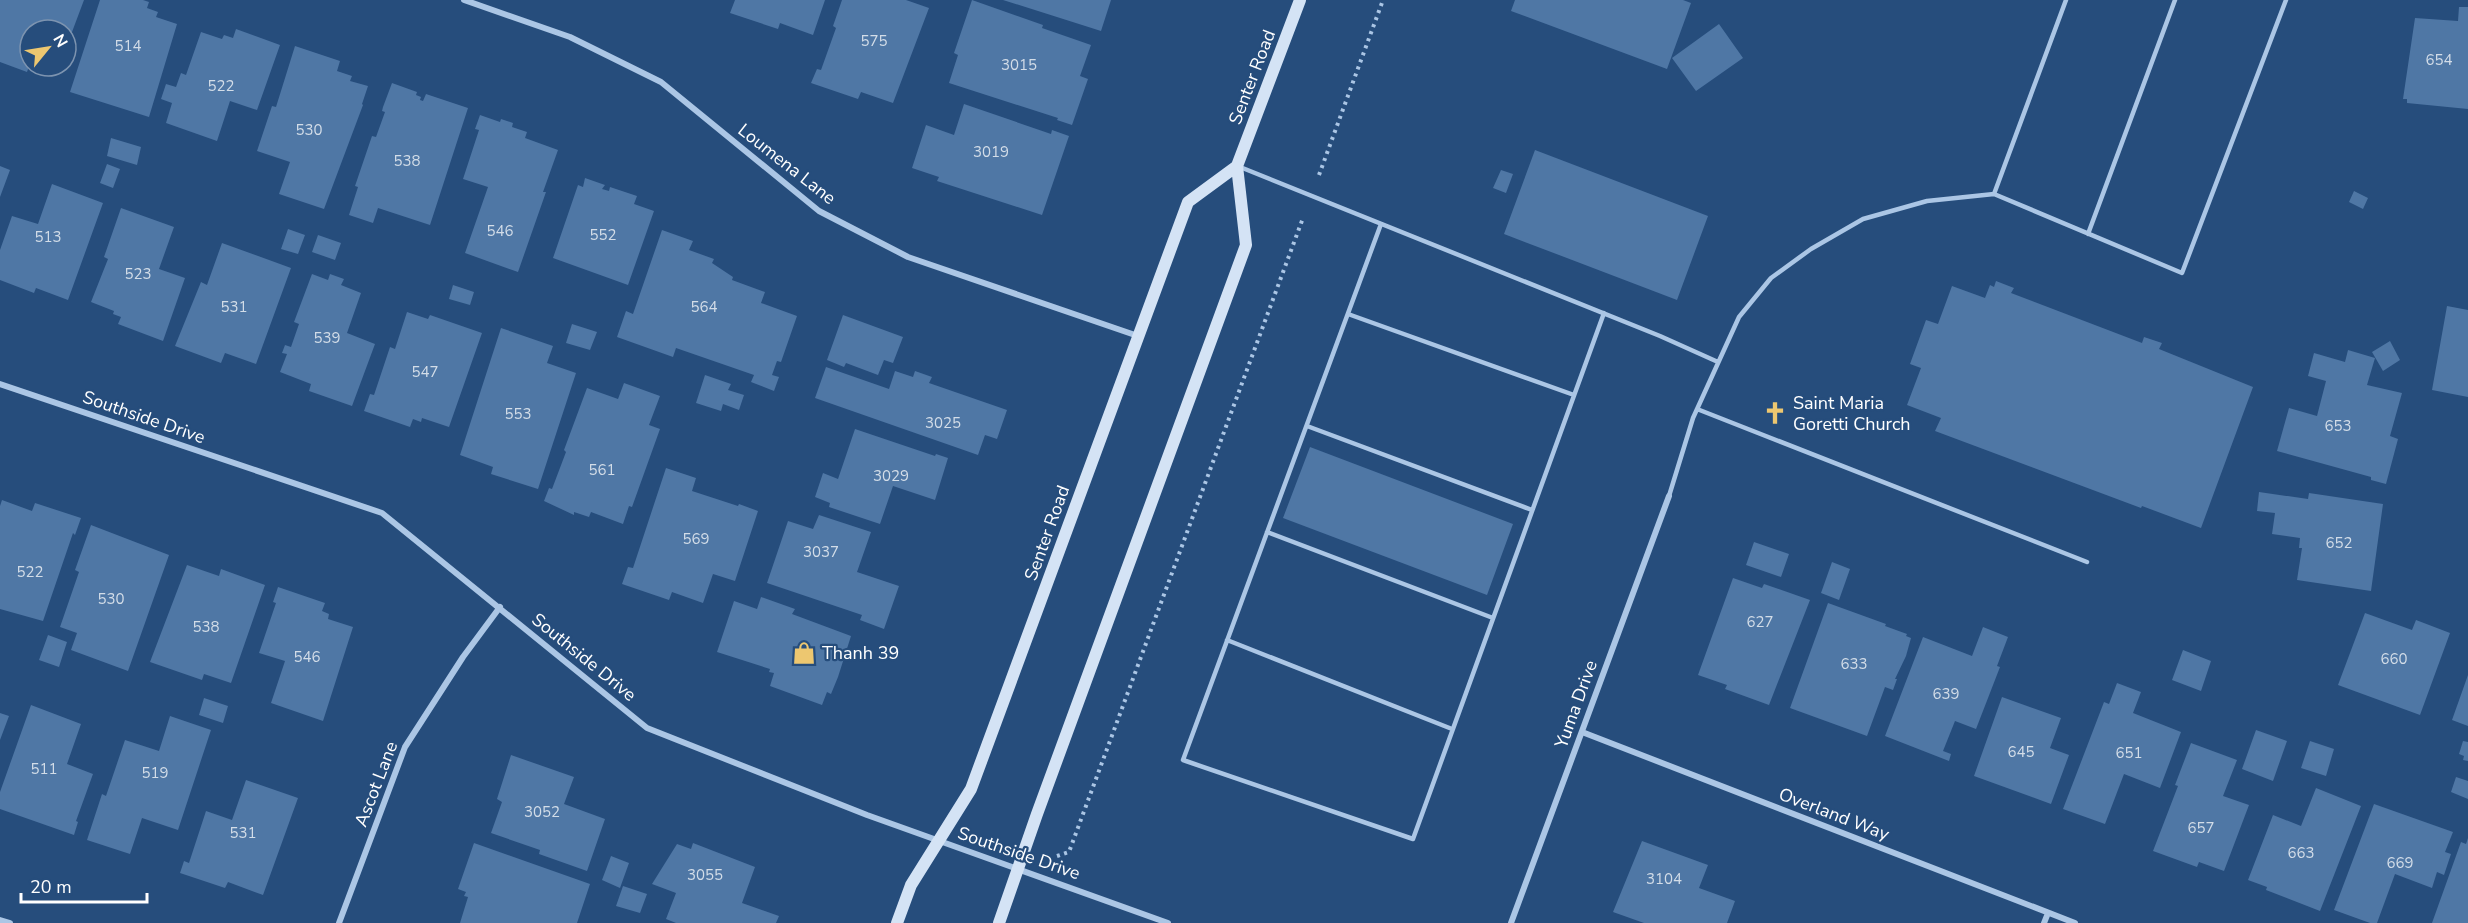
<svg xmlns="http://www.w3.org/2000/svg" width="2468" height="923" viewBox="0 0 2468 923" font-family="'Nunito Sans',sans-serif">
<rect width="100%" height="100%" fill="#264d7c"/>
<path fill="#4f77a5" d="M0 0H84L69 40 66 39V30H30V63L27 72 0 62Z
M100 0H143L149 2 147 8 158 12 156 17 177 24 149 117 70 92Z
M735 0H825L813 35 780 23 778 29 730 13Z
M842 0H906L929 8 893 103 861 92 858 99 811 83 817 69 821 70 836 28 833 26Z
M972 0 1043 25 1042 28 1091 45 1080 76 1088 79 1072 125 1057 120 1058 118 949 83 958 55 954 53Z
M1003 0H1111L1101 31Z
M1515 0H1683L1691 3 1667 69 1511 11Z
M2459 7H2468V109L2407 103V99H2403L2415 18 2458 21Z
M1719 24 1743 58 1696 91 1672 58Z
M236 29 280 45 257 110 230 101 217 141 166 123 172 103 161 99 166 84 176 87 181 73 186 75 201 32 222 39 224 35 233 38Z
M295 46 340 61 337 71 352 76 350 81 368 86 362 104 363 105 324 209 279 194 290 162 257 151 272 106 276 107Z
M392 83 417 92 416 95 421 97 420 100 423 101 426 94 468 108 430 225 378 208 373 223 349 215 358 187 355 186 372 136 376 137 385 112 382 111 383 107Z
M964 104 1051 134 1052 130 1069 136 1042 215 937 181 939 177 912 168 926 125 954 135Z
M480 115 500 122 501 119 513 123 512 127 527 132 525 138 558 150 543 192H546L518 272 465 253 488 187 463 179 479 130 475 129Z
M111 138 141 147 137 165 107 156Z
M1535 150 1708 216 1677 300 1504 234Z
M107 164 120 169 113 188 100 183Z
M0 166 10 170 0 197Z
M1501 170 1513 174 1506 193 1493 188Z
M585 178 605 185 602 189 609 191 610 187 637 196 634 204 654 211 628 285 553 258 578 185 583 187Z
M52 184 103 203 68 300 36 288 34 293 0 280V250L12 216 38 224Z
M2354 191 2368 198 2363 209 2349 202Z
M121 208 174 227 159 269 185 278 163 341 118 324 121 317 113 314 114 311 91 302 108 259 104 257Z
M288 229 305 235 298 254 281 249Z
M662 230 693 241 689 250 714 259 712 263 733 277 732 280 765 292 761 303 797 316 781 362 777 361 772 375 779 377 774 391 751 382 754 375 676 348 673 357 617 337 626 311 633 314Z
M318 235 341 243 335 260 312 252Z
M222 243 291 268 256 364 225 353 221 363 175 346 201 282 207 285Z
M312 274 328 280 330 274 344 279 341 285 361 293 347 333 375 344 352 406 309 391 311 384 280 372 287 354 282 353 285 345 291 347 299 324 294 322Z
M1996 281 2014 288 2011 293 2142 343 2144 337 2162 343 2159 349 2253 387 2201 528 2142 506 2141 508 1935 431 1941 418 1907 405 1921 368 1910 364 1926 320 1938 324 1952 286 1985 298 1990 285 1994 287Z
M453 285 474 292 470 305 449 299Z
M2447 306 2468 310V397L2432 390Z
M407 312 428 319 430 315 482 333 449 427 422 418 421 422 413 419 410 427 364 411 370 394 374 395 390 347 395 349Z
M843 315 903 337 893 363 884 360 878 375 846 363 844 367 827 360Z
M572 324 597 332 590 350 566 343Z
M501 328 553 346 547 363 576 373 538 489 491 474 493 467 460 455Z
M2390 341 2400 360 2383 371 2372 352Z
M2348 350 2375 358 2367 385 2402 393 2390 436 2398 439 2386 484 2371 480V477L2277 451 2289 408 2317 416 2326 381 2308 376 2314 353 2345 362Z
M826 367 889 389 895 371 913 377 915 371 932 377 929 383 1007 410 997 439 985 435 978 455 815 398Z
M705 375 731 384 728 390 744 395 739 410 723 404 721 411 696 403Z
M624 383 660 396 649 425 660 429 632 507 629 506 623 524 591 512 589 517 574 512V515L544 501 549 488 552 489 566 452 564 450 587 388 618 399Z
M855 429 935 456 936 454 948 458 935 500 893 486 880 524 829 507 830 503 815 497 823 473 838 479Z
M1310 447 1513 524 1487 595 1283 518Z
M666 468 696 478 692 491 738 506 739 504 758 511 735 581 713 574 703 603 672 592 669 600 622 584 628 567 633 568Z
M2259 492 2308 499 2309 493 2383 504 2371 591 2297 580 2302 548H2299L2300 538 2272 534 2275 513 2257 511Z
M2 500 32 511 35 503 81 518 75 535 73 533 43 621 0 609V506Z
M819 515 871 532 857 572 899 586 884 629 860 620 862 615 767 583 788 521 813 529Z
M91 525 169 555 128 671 71 650 77 633 60 627 79 572 75 570Z
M1754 542 1789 554 1781 577 1746 565Z
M1832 562 1850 569 1839 600 1821 593Z
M187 565 219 576 221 569 265 585 231 683 204 674 202 680 150 662Z
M1733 578 1762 588 1764 584 1810 600 1769 705 1725 689 1727 685 1698 675Z
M278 587 325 603 322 611 329 614 328 619 353 627 323 721 271 703 285 661 259 653 276 603 273 602Z
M761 597 795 609 792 614 851 636 838 677 831 694 827 692 822 705 770 686 774 673 769 672 770 669 717 652 734 601 757 609Z
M1828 603 1886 624 1885 626 1907 634 1906 636 1911 638 1906 656 1895 679H1897L1893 690 1885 687 1867 736 1790 708Z
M2365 613 2412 630 2416 620 2450 633 2420 715 2338 685Z
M1983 627 2008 637 1997 666 2000 667 1976 729 1955 721 1943 751 1951 754 1949 761 1885 736 1923 637 1972 656Z
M48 635 67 642 59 667 39 660Z
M2183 650 2211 661 2201 691 2172 680Z
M2468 675V726L2452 720Z
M2117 683 2141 692 2133 713 2181 732 2160 788 2124 774 2105 824 2063 809 2104 702 2109 704Z
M2002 697 2061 718 2050 748 2069 755 2051 804 1974 776Z
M204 698 228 706 223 723 199 715Z
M31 705 81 724 67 764 93 774 76 821 78 822 74 835 0 809V792Z
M0 713 9 716 0 740Z
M170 716 211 730 178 830 142 818 130 854 87 840 102 794 106 796 125 740 159 751Z
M2256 730 2287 741 2273 781 2242 769Z
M2310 741 2334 749 2326 776 2301 768Z
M2463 741 2468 742V761L2463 760 2464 756 2459 754Z
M2191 743 2237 760 2223 796 2249 805 2224 871 2199 862 2197 867 2153 851 2178 786 2175 785Z
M511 755 574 777 564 804 605 819 587 871 539 854 540 850 491 833 502 802 497 799Z
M2456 777 2468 781V799L2451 792Z
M246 780 298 798 263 895 228 882 225 888 180 873 184 861 189 863 206 811 232 820Z
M2316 788 2361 806 2320 911 2266 890 2267 887 2248 880 2273 815 2301 826Z
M2374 804 2453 832 2445 852 2451 854 2444 875 2437 872 2432 888 2395 874 2377 923H2370L2334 910Z
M2468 838V923H2432L2461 842 2466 844Z
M1642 841 1708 865 1699 888 1735 901 1727 923H1644L1613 912Z
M474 843 590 884 577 923H460L468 897 464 896 466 892 458 889Z
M693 843 755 867 742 903 779 916 776 923H676L666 919 676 893 652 884 677 844 691 849Z
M611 856 629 863 620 888 602 880Z
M623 886 647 894 640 913 616 906Z"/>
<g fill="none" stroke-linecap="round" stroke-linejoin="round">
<path stroke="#abc6e5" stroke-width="4" stroke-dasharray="3 4.5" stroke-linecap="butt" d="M1319 175 1383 0
M1057 856 1069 852 1303 218"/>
<path stroke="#abc6e5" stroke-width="4.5" d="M1240 167 1660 336 1718 362
M1994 194 2066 0
M1381 224 1183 760 1413 839 1604 313
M2088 234 2175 0
M1348 314 1574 395
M1697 409 2087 562
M1307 426 1532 510
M1669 496 1693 418 1739 317 1771 278 1811 249 1863 219 1927 201 1994 194 2182 273 2286 0
M1267 532 1493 618
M1227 640 1452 729"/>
<path stroke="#abc6e5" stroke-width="6" d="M464 0 570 37 661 82 819 211 908 257 1138 336
M0 384 382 513 647 728 867 815 1168 923
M1582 732 2075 923
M0 920 10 923
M339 923 405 747 463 657 500 607
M1511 923 1669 496
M2044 923 2048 913"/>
<path stroke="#d4e3f5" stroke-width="12" d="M897 923 911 885 971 789 1188 202 1237 166
M999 923 1037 814 1246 245 1237 166 1300 0"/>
</g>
<defs>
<g id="church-bare" transform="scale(1.8)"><path d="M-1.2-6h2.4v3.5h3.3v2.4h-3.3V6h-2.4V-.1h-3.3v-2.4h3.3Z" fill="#edc770" stroke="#264d7c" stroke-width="2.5" paint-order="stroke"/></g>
<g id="shop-bare" transform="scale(1.8)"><path d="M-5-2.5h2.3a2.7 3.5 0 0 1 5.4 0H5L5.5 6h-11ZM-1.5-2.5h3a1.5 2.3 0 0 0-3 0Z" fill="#edc770" stroke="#264d7c" stroke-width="2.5" paint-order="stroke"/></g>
</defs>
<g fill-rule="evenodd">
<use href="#church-bare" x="1775" y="413"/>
<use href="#shop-bare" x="804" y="653"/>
</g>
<g text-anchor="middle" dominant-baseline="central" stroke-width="4.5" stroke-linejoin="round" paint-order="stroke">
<g font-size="15" fill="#d3dde8">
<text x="874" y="41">575</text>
<text x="128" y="46">514</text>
<text x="2439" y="60">654</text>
<text x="1019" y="65">3015</text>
<text x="221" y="86">522</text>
<text x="309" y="130">530</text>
<text x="991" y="152">3019</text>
<text x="407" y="161">538</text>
<text x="500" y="231">546</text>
<text x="603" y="235">552</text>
<text x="48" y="237">513</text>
<text x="138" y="274">523</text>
<text x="234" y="307">531</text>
<text x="704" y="307">564</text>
<text x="327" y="338">539</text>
<text x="425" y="372">547</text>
<text x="518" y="414">553</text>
<text x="943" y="423">3025</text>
<text x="2338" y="426">653</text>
<text x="602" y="470">561</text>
<text x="891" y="476">3029</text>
<text x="696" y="539">569</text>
<text x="2339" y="543">652</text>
<text x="821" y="552">3037</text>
<text x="30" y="572">522</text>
<text x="111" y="599">530</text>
<text x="1760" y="622">627</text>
<text x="206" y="627">538</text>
<text x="307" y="657">546</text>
<text x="2394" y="659">660</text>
<text x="1854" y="664">633</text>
<text x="1946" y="694">639</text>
<text x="2021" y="752">645</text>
<text x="2129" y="753">651</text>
<text x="44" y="769">511</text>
<text x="155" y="773">519</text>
<text x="542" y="812">3052</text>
<text x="2201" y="828">657</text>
<text x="243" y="833">531</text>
<text x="2301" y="853">663</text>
<text x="2400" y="863">669</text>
<text x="705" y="875">3055</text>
<text x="1664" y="879">3104</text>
</g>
<g font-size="18" fill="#fff" stroke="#264d7c">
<text transform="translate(1252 77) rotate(-69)">Senter Road</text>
<text transform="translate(787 164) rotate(38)">Loumena Lane</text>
<text transform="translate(144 417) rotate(19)">Southside Drive</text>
<text transform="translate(1047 533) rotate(-70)">Senter Road</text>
<text transform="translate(584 657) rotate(39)">Southside Drive</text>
<text transform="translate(1576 704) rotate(-70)">Yuma Drive</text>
<text transform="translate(376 784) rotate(-69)">Ascot Lane</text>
<text transform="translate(1834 814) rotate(21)">Overland Way</text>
<text transform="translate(1019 853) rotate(19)">Southside Drive</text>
</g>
<g font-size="18" fill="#fff" stroke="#264d7c" text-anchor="start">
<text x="1793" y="403">Saint Maria<tspan x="1793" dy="21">Goretti Church</tspan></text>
<text x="822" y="653">Thanh 39</text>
</g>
</g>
<g transform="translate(48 48) rotate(60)"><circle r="28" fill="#264d7c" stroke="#7d94b0" stroke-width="1.5"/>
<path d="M0-4.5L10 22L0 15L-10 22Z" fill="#edc770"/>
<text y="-9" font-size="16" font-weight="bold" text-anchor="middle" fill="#ffffff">N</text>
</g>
<path d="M21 893v9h126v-9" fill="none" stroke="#ffffff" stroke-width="3"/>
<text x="30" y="893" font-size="18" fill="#ffffff" stroke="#264d7c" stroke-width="4.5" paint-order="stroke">20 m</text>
</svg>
